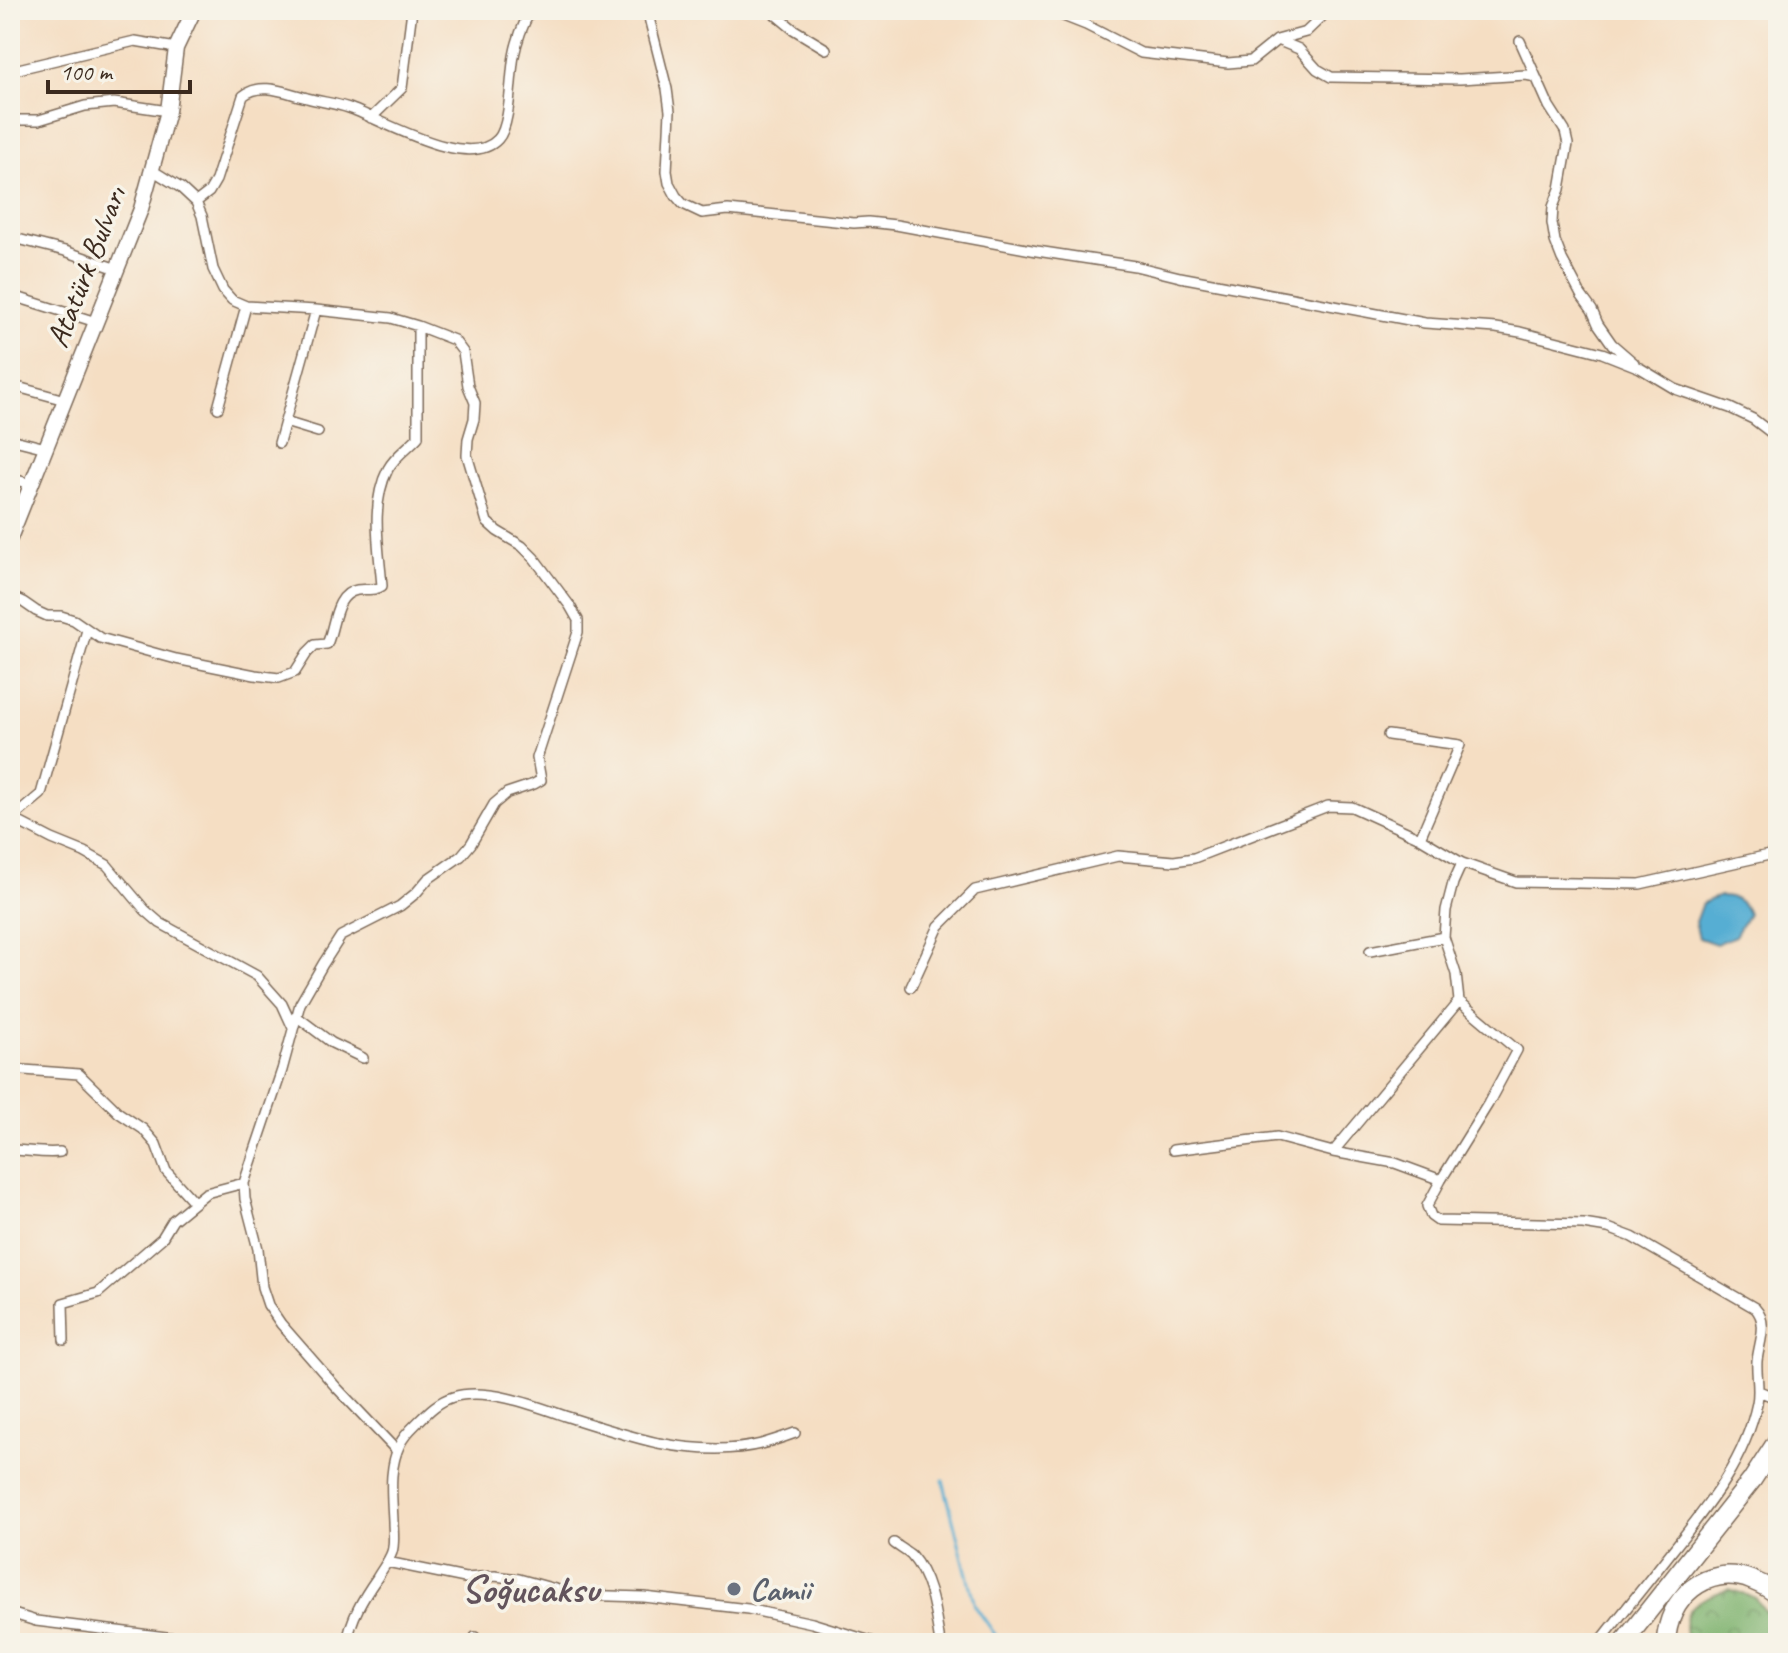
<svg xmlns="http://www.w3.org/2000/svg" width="1788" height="1653" viewBox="0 0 1788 1653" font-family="Caveat,sans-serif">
<defs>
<pattern id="forest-crowns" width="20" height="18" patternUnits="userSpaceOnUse" patternTransform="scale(2)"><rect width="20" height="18" fill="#7eb26e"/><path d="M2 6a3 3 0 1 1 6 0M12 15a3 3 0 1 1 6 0" fill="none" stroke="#68915a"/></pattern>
</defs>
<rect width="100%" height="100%" fill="#f7f3e8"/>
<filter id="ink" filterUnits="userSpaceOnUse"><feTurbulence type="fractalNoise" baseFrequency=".0125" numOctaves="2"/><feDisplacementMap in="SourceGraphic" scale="16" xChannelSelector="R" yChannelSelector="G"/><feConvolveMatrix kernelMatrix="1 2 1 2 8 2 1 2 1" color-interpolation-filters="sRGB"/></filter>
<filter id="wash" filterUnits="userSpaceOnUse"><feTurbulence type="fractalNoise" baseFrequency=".006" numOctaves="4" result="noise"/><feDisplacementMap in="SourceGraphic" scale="32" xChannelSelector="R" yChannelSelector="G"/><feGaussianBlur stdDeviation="1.8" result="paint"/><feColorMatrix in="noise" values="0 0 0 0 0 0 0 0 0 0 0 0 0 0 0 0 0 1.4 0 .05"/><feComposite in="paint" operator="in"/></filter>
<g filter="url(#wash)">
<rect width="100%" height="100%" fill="#f5dec3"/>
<path fill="url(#forest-crowns)" stroke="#5c6e46" stroke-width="2" d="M1729 1589 1756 1598 1778 1631V1643H1688C1677 1607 1699 1599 1729 1589Z"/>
<path fill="#56aed3" stroke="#486c78" stroke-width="2" d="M1720 896C1734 896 1743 900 1748 914L1735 936 1716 944 1699 938 1695 922 1702 903Z"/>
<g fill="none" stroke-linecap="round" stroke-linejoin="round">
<path stroke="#56aed3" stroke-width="3" d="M943 1480 975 1606 1001 1643"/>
</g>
</g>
<g filter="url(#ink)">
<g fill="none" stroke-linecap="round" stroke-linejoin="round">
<g stroke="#7c6958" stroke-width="12">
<path id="street" d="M647 10 667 89 670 111 667 171 669 183 676 196 683 204 702 213 728 210 854 223 868 222 896 225 1037 251 1135 266 1180 277 1425 323 1496 328 1520 332 1602 353 1640 368 1675 389 1730 408 1753 419 1778 438
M770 10 793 29 826 49
M1048 10 1086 25 1141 53 1228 63 1251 61 1277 40 1306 32 1329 10
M1277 40 1299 49 1317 69 1331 77 1460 79 1526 75 1536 77
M1520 41 1549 106 1565 131 1568 144 1560 189 1553 207 1552 223 1555 241 1562 259 1581 295 1592 310 1598 324 1612 344 1634 363
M10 71 135 41 176 48
M371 118 402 88 412 10
M10 120H39L85 106 114 103 168 111
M152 170 181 188 196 202 202 216 213 269 223 290 232 300 246 306 316 310 391 318 418 326 454 340 463 352 468 386 475 403 474 419 468 439 467 455 487 522 497 531 522 546 534 558 570 606 578 620V632L537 758 541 780 534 784 507 793 494 804 471 844 461 856 428 879 416 893 400 906 341 936 323 964 300 1004 282 1070 244 1183 245 1199 258 1249 262 1287 268 1305 281 1324 336 1387 397 1451
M196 202 209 192 216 180 243 96C261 81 286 93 307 98 321 102 335 103 349 108 381 119 468 172 498 139 511 125 510 77 514 56 517 40 523 24 531 10
M10 237 65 251 117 269
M10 295 96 322
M10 385 65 400
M218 408 246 306
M285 422 318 432
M10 439 46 448
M279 443 316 310
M10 478 31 484
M10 596 23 602 36 611 47 616H61L74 620 100 638 176 659 255 675 279 678 295 672 307 653 315 645 327 644C335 627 334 594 357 590 367 588 373 592 382 586 379 548 370 504 388 469 394 457 409 447 418 437V326
M1388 735 1460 745 1420 838
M10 808 14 817 19 822 52 839 84 852 107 865 145 910 160 923 257 976 282 1004 293 1028
M14 817 41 794 87 630
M1370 951 1444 937
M911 987 939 926 975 890 1118 856 1174 861 1194 858 1328 806 1352 807 1420 838 1462 863 1516 882 1640 884 1778 853
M296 1016 332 1043 363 1058
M10 1069 79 1074 119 1113 143 1129 156 1144 166 1171 194 1202
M10 1150C27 1150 43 1154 60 1152
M1173 1150 1277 1137 1333 1152 1395 1163 1441 1180 1488 1104 1517 1050 1459 1001
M1333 1152 1459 1001 1456 974 1444 937 1446 910 1453 883 1462 863
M1441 1180 1427 1206 1431 1216 1438 1221 1583 1224 1608 1228 1632 1237 1755 1308C1769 1323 1759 1342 1757 1361 1756 1375 1760 1389 1757 1403 1745 1461 1707 1507 1672 1551 1648 1582 1623 1612 1599 1643
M64 1340 63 1303 98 1293 162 1238 173 1220 206 1193 244 1183
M1759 1391 1778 1399
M894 1543C899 1547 906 1551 911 1555 932 1579 935 1613 940 1643
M387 1562 465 1578 495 1576 519 1579 577 1595 644 1597 748 1609 812 1623 877 1643
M10 1613 36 1621 215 1643
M475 1637 476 1643
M347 1643C351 1618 363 1598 377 1578 382 1569 389 1561 392 1552 395 1542 393 1531 393 1521 392 1495 388 1469 400 1444 404 1435 412 1428 419 1421 429 1411 439 1401 453 1397 486 1387 534 1405 565 1416 596 1426 627 1436 658 1443 690 1449 729 1452 761 1444 772 1441 784 1437 795 1433"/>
</g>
<g stroke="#7c6958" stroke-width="17">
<path id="secondary" d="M10 538 141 209 168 111 176 48 194 10"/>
</g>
<g stroke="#7c6958" stroke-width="21">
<path id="highway" d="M1623 1643 1752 1480 1778 1440
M1666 1643C1667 1598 1707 1563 1751 1580 1761 1584 1771 1588 1778 1596"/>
</g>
<use href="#street" stroke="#fff" stroke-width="9"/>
<use href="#secondary" stroke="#fff" stroke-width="14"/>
<use href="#highway" stroke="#fff" stroke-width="18"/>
</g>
</g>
<circle fill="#6b7280" stroke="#f7f3e8" stroke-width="3" cx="734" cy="1589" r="8"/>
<g text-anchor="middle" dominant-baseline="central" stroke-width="7" stroke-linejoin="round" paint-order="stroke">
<g font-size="32" fill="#3b2a1e" stroke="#f7f3e8">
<text transform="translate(86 267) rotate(-69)">Atatürk Bulvarı</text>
</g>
<g font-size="32" font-weight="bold" fill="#5b616d" stroke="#f7f3e8" text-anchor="start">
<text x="750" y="1589">Camii</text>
</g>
<g font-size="40" font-weight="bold" fill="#63545c" stroke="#f7f3e8">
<text x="530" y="1589">Soğucaksu</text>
</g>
</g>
<rect width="1788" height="1653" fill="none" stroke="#f7f3e8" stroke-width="40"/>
<path d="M48 80v12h142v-12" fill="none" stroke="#3b2a1e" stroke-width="4"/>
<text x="60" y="80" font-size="24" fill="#3b2a1e" stroke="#f7f3e8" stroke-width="6" paint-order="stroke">100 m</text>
</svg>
